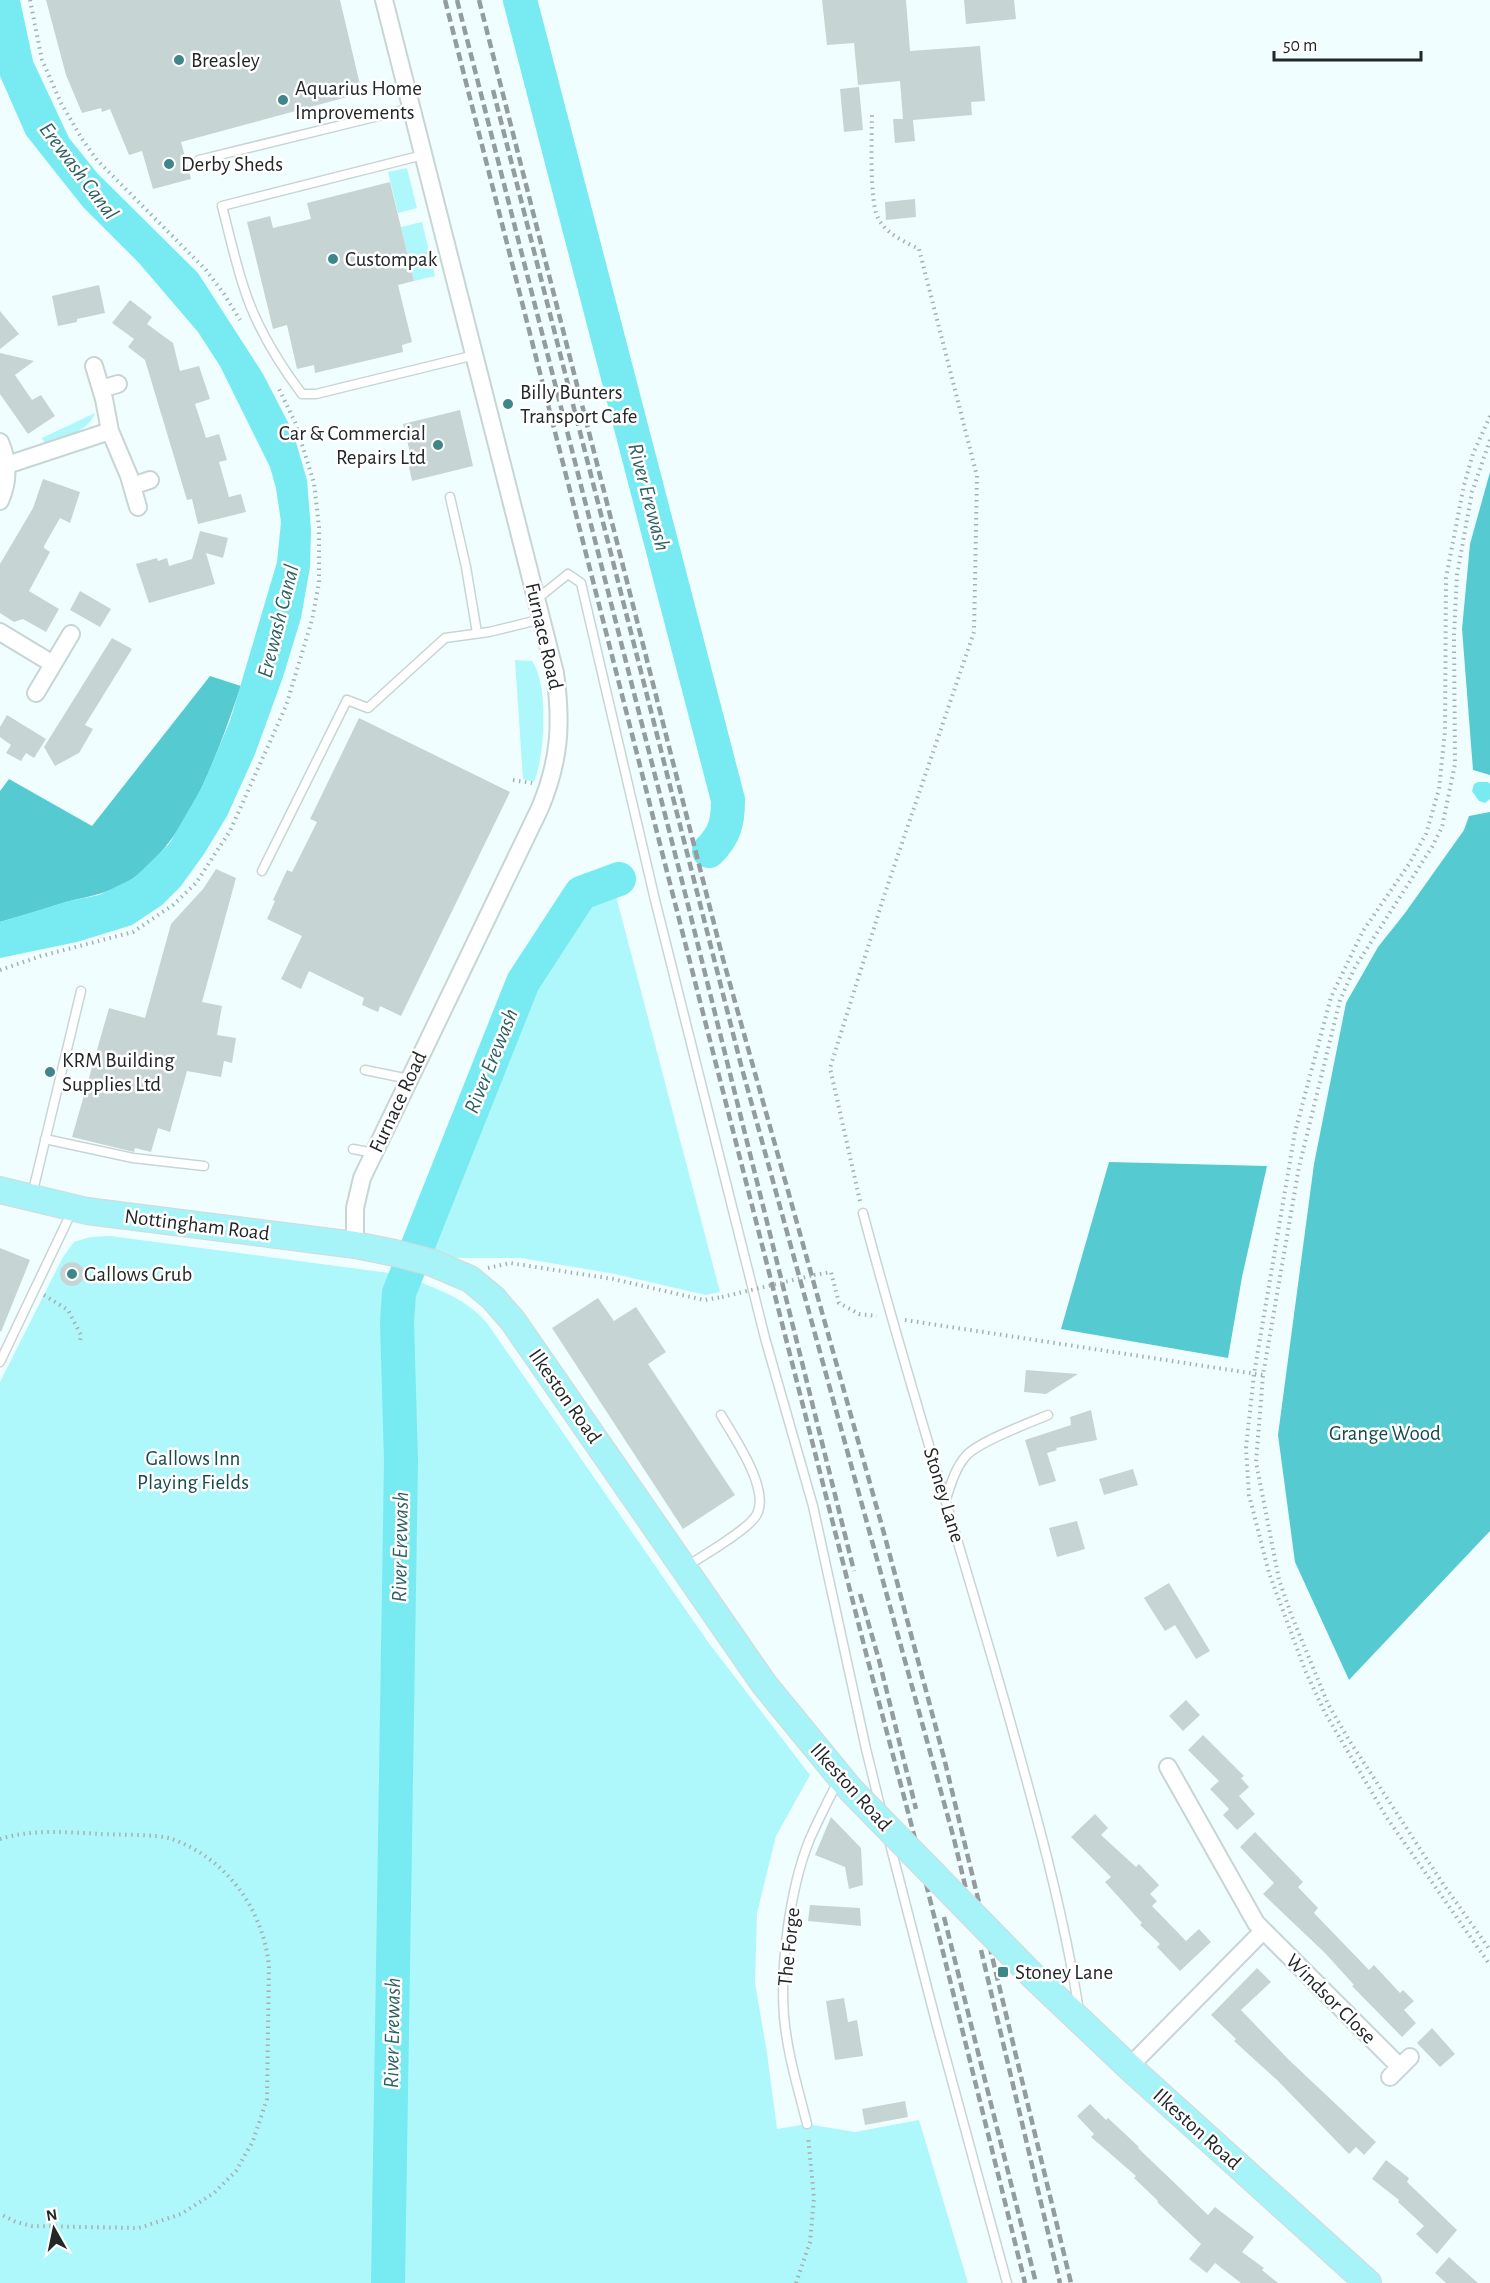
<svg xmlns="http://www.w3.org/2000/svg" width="1490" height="2283" viewBox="0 0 1490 2283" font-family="'Alegreya Sans',sans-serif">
<rect width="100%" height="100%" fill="#f1feff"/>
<path fill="#aef7fb" d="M407 168 417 208 398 213 388 172Z
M422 222 435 276 414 281 401 227Z
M95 413C87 433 63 437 45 444L42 438Z
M515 660 532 661C549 684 545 756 534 782L523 779Z
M615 892 720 1292 706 1295 615 1274 521 1258H457L433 1252 495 1079 576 909 590 899Z
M110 1236 389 1273 381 1314 388 1452 380 2283H0V1382L63 1257 74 1242 90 1237Z
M419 1282C445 1292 468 1301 487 1323L708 1642 810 1775 776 1836 757 1913 755 1983 767 2053 777 2129 807 2124 855 2132 919 2120 968 2283H403L406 2110 402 2027 409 1699 412 1451 409 1327 412 1296Z"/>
<path fill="#56cad1" d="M1490 472V775L1473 770 1462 629 1470 544Z
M210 676 241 686C218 751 192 833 135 877 115 892 90 896 66 902 44 909 22 916 0 922V791L9 779 92 826Z
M1490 812V1531L1349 1680 1295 1562 1278 1435 1314 1164 1346 1003 1378 947 1405 913 1464 830 1469 816Z
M1109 1162 1267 1166 1242 1277 1228 1358 1061 1329Z"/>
<path fill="#78eaf1" d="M0 0H20L33 61 69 138 98 174 198 273 263 374 293 432 307 480 311 530 310 567 301 618 283 677 255 754 227 816 204 854 181 886 162 905 132 925 77 942 0 958V922L69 901 99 895 134 878 169 844 202 787 230 721 277 562 281 522 276 488 270 467 220 366 198 332 139 263 83 207 26 135 0 76Z
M1478 782H1488L1490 784V799L1485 803 1479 801 1472 791 1474 784Z"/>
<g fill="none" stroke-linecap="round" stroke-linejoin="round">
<path stroke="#78eaf1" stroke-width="34" d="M520 0 728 800C728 822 725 835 709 851
M388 2283 401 1461 397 1322 399 1293 523 982 581 893 619 879"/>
</g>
<path fill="#c7d4d4" d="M46 0H340L362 93 181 142 191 179 153 189 142 151 129 155 110 109 102 112 101 108 82 113 66 75Z
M822 0H906L910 51 980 46 985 101 971 102 972 115 913 120 915 141 895 143 893 119H903L900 81 858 85 854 43 827 45Z
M964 0H1014L1016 19 966 24Z
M859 87 863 130 844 132 840 89Z
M390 182 414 281 398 285 412 342 402 345 403 352 315 373 314 365 297 369 287 325 273 329 247 222 270 216 273 228 311 219 307 203Z
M915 199 916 217 886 220 885 202Z
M99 285 105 313 77 319V322L58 326 52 296Z
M130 300 152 317 147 324 173 343 180 371 199 366 210 399 195 404 206 438 219 434 227 460 219 462 229 497 241 494 246 512 198 524 192 499 187 500 145 360 128 347 134 339 112 323Z
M0 311 19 334 0 349Z
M0 353 34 361 15 375 32 400 41 395 55 416 28 434 0 394Z
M460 410 473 466 412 481 409 467 413 465 403 424Z
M43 479 80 492 70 523 60 518 44 546V548L50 552 29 591 59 609 46 632 23 619 14 622 0 613V564L33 508Z
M200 531 228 538 223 558 206 553 215 584 149 603 136 564 157 558 158 561 167 558 169 566 192 559Z
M80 591 111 609 100 627 70 610Z
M112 638 132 649 85 725 93 729 79 753 55 766 44 747Z
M7 715 46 739 34 758 26 753 21 761 6 753 11 745 0 737V727Z
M359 718 510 792 401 1016 380 1006 378 1012 362 1005 364 998 309 971 301 989 281 979 302 936 267 919 275 901 273 900 287 870 292 872 317 822 310 819Z
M216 869 236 878 202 1002 222 1006 217 1035 236 1038 232 1063 224 1061 221 1077 187 1071 170 1132 158 1128 151 1152 135 1148 134 1152 72 1137 109 1008 145 1018 171 924 203 889Z
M0 1248 30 1260 1 1332 0 1331Z
M60 1274a12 12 0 1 1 24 0a12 12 0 1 1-24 0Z
M598 1298 614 1321 636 1307 666 1352 648 1364 735 1495 683 1529 552 1328Z
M1026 1370 1078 1374 1046 1394 1024 1392Z
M1091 1410 1097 1440 1056 1448 1057 1450 1047 1453 1056 1481 1039 1486 1025 1440 1071 1425 1070 1417Z
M1133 1469 1138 1485 1104 1495 1099 1479Z
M1077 1521 1085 1549 1057 1557 1049 1528Z
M1169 1583 1210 1651 1196 1659 1175 1625 1165 1631 1144 1598Z
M1186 1700 1200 1715 1183 1731 1169 1716Z
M1203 1735 1244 1776 1241 1778 1249 1787 1239 1796 1255 1814 1237 1830 1223 1815 1229 1809 1210 1789 1219 1781 1188 1750Z
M1095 1814 1108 1828 1101 1835 1136 1867 1139 1864 1159 1885 1150 1894 1157 1901 1152 1906 1186 1941 1199 1929 1211 1942 1180 1971 1157 1947 1160 1944 1140 1925 1142 1923 1105 1882 1111 1877 1071 1837Z
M831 1817 861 1848 863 1885 849 1889 845 1867 815 1855Z
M1255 1832 1303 1882 1298 1887 1318 1908 1314 1913 1369 1970 1374 1965 1400 1993 1403 1990 1414 2001 1404 2010 1416 2023 1402 2037 1352 1986 1354 1985 1325 1953 1263 1894 1274 1883 1240 1847Z
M810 1905 860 1908 861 1926 808 1921Z
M1257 1968 1271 1982 1241 2010 1288 2059 1376 2142 1364 2155 1356 2147 1349 2154 1277 2080 1234 2041 1236 2039 1211 2015Z
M844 1998 848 2022 857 2020 863 2056 835 2060 826 2001Z
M1432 2028 1455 2054 1440 2067 1417 2043Z
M905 2101 908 2117 865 2125 862 2109Z
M1090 2104 1106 2120 1108 2118 1139 2147 1138 2148 1208 2215 1215 2207 1254 2237 1242 2252 1264 2268 1262 2270 1278 2283H1241L1215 2263 1207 2273 1189 2259 1201 2244 1157 2202 1158 2201 1134 2178 1136 2176 1091 2137 1094 2134 1077 2116Z
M1386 2160 1409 2178 1407 2182 1457 2230 1437 2254 1416 2234 1424 2226 1398 2202 1399 2200 1372 2179Z
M1449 2257 1460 2267 1478 2283H1446L1435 2273Z"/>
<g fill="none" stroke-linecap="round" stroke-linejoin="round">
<g stroke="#c8d5d5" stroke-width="11">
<path id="lane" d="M423 155 222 206C229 233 235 261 244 288 256 326 278 362 302 394H316L475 355
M199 160 411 108
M450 497 466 567 477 633
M537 599 568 574 581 583 655 900 765 1338 813 1506 866 1749 881 1810
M262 871 347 700 368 708 445 638 489 632 542 619
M365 1070 409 1079
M45 1139 133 1158 204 1166
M353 1149 374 1153
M32 1195 81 991
M863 1213C907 1380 960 1544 1007 1710 1035 1810 1063 1908 1079 2011
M0 1362 72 1211
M946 1499C951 1484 955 1469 965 1457 975 1443 1031 1422 1048 1415
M686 1567C702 1556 750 1529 757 1514 770 1489 734 1437 721 1415
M889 1840 936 2022 1007 2283
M807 2124C798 2088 787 2053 784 2016 780 1965 790 1889 809 1841 818 1820 829 1799 839 1779"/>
</g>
<g stroke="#c8d5d5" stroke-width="20">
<path id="street" d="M94 366 104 399 110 431 129 476 138 507
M101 389 118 384
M0 442C9 463 9 481 0 501
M7 465 110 431
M132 486 150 480
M0 632 53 664
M36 693 71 634
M355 1245V1208L362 1178 540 808C560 760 562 723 555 673L384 0
M1168 1767 1256 1923 1400 2067
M1129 2067 1263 1931
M1390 2077 1410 2057"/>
</g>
<g stroke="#d7d8d8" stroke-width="28">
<path id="primary" d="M0 1190 87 1211 355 1245 395 1253 430 1262 470 1279 493 1298 513 1321 764 1684 850 1789
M1032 1975 1129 2067 1368 2283"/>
</g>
<path stroke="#a6b0b1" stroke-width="4" stroke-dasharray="1.5 4.5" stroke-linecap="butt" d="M30 0 42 60 61 103 82 139 97 160 206 270 224 294 240 320
M1490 416 1473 454 1464 485 1446 578 1445 731 1439 789 1426 834 1409 864 1363 931 1331 997 1295 1132 1254 1374 1246 1448 1249 1495 1269 1573 1305 1670 1324 1711 1387 1818 1490 1965
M1490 440 1472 492 1457 575 1454 635 1455 764 1442 827 1432 847 1355 967 1340 1000 1299 1167 1263 1375 1256 1462 1279 1580 1291 1614 1328 1704 1349 1740 1441 1881 1490 1950
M513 780 532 783
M0 970 41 956 133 932 173 905 196 883 230 831 286 706 312 620 319 583V527L314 483 295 422 279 389
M860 1201 830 1068 884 896 974 632 977 476 919 249C905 242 886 234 878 218 869 201 872 134 872 111
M488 1268 510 1263 613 1279 704 1300 722 1297
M814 1275 831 1272 839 1303 859 1314 877 1316
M44 1295 68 1310 81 1335 80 1341
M905 1320 1263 1375
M0 1839C32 1829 66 1832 100 1834 116 1835 159 1834 172 1839 227 1859 263 1909 269 1966L267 2099 253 2141 236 2171 214 2193 181 2214 139 2228 32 2226 16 2222 0 2214
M796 2283 810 2242 814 2198 808 2136"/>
<use href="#lane" stroke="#fff" stroke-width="8"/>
<use href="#street" stroke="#fff" stroke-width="16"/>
<use href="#primary" stroke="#a6f3f8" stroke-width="26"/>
<path stroke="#949d9e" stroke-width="4.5" stroke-dasharray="9 4.5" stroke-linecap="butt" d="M445 0 868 1661 912 1827 1025 2283
M457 0 683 885 854 1571
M479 0 723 959 885 1537 944 1758 1071 2283
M493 90 741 1065 954 1839 975 1927
M860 1594 879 1660 916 1809
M944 1917 1036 2283
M981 1950 1060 2283"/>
<g stroke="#d7d8d8" stroke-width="28" stroke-linecap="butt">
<path id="primary-bridge" d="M850 1789 1032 1975"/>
</g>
<path stroke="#a6b0b1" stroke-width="4" stroke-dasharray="1.5 4.5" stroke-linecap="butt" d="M722 1297 814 1275"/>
<use href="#primary-bridge" stroke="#a6f3f8" stroke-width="26"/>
</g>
<g fill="#3e868a" stroke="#fff" stroke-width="2">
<circle cx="179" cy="60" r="6"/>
<circle cx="283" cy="100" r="6"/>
<circle cx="169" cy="164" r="6"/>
<circle cx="333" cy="259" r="6"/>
<circle cx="508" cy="404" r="6"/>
<circle cx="438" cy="445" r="6"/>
<circle cx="50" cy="1072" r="6"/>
<circle cx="72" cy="1274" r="6"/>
<rect x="997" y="1966" width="12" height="12" rx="3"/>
</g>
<g text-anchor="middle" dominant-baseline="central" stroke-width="5" stroke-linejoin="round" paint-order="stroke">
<g font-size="21" fill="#222728" stroke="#fff" text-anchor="start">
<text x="191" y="60">Breasley</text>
<text x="295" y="88">Aquarius Home<tspan x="295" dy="24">Improvements</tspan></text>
<text x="181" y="164">Derby Sheds</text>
<text x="345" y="259">Custompak</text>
<text x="520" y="392">Billy Bunters<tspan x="520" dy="24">Transport Cafe</tspan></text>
<text x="426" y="433" text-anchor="end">Car &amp; Commercial<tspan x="426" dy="24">Repairs Ltd</tspan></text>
<text x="62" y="1060">KRM Building<tspan x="62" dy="24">Supplies Ltd</tspan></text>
<text x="84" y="1274">Gallows Grub</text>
<text x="1015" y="1972">Stoney Lane</text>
</g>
<g font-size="21" fill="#222728" stroke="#fff">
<text transform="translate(544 636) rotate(77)">Furnace Road</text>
<text transform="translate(398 1102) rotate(-65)">Furnace Road</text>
<text transform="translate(197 1225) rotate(7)">Nottingham Road</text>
<text transform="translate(565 1396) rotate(55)">Ilkeston Road</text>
<text transform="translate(944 1495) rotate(73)">Stoney Lane</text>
<text transform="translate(851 1787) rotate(48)">Ilkeston Road</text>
<text transform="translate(789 1947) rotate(-84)">The Forge</text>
<text transform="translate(1331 1999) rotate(45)">Windsor Close</text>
<text transform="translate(1197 2129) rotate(42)">Ilkeston Road</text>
</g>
<g font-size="21" fill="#174b4e" stroke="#fff">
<text x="1385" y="1433">Grange Wood</text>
<text x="193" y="1458">Gallows Inn<tspan x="193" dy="24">Playing Fields</tspan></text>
</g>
<g font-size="22" font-style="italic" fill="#2e6063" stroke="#fff">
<text transform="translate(79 171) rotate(53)">Erewash Canal</text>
<text transform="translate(649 497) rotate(75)">River Erewash</text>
<text transform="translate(278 621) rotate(-76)">Erewash Canal</text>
<text transform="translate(491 1061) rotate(-68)">River Erewash</text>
<text transform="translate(400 1547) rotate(-89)">River Erewash</text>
<text transform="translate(392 2033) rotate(-89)">River Erewash</text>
</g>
</g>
<g transform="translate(54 2229) rotate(351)" stroke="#ffffff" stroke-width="4.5" paint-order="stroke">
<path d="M0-4.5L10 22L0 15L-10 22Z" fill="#222728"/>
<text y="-9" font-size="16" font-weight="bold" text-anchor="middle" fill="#222728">N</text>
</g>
<path d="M1274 51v9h147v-9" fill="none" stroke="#222728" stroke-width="3"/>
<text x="1283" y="51" font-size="18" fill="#222728" stroke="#ffffff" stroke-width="4.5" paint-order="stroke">50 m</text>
</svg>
